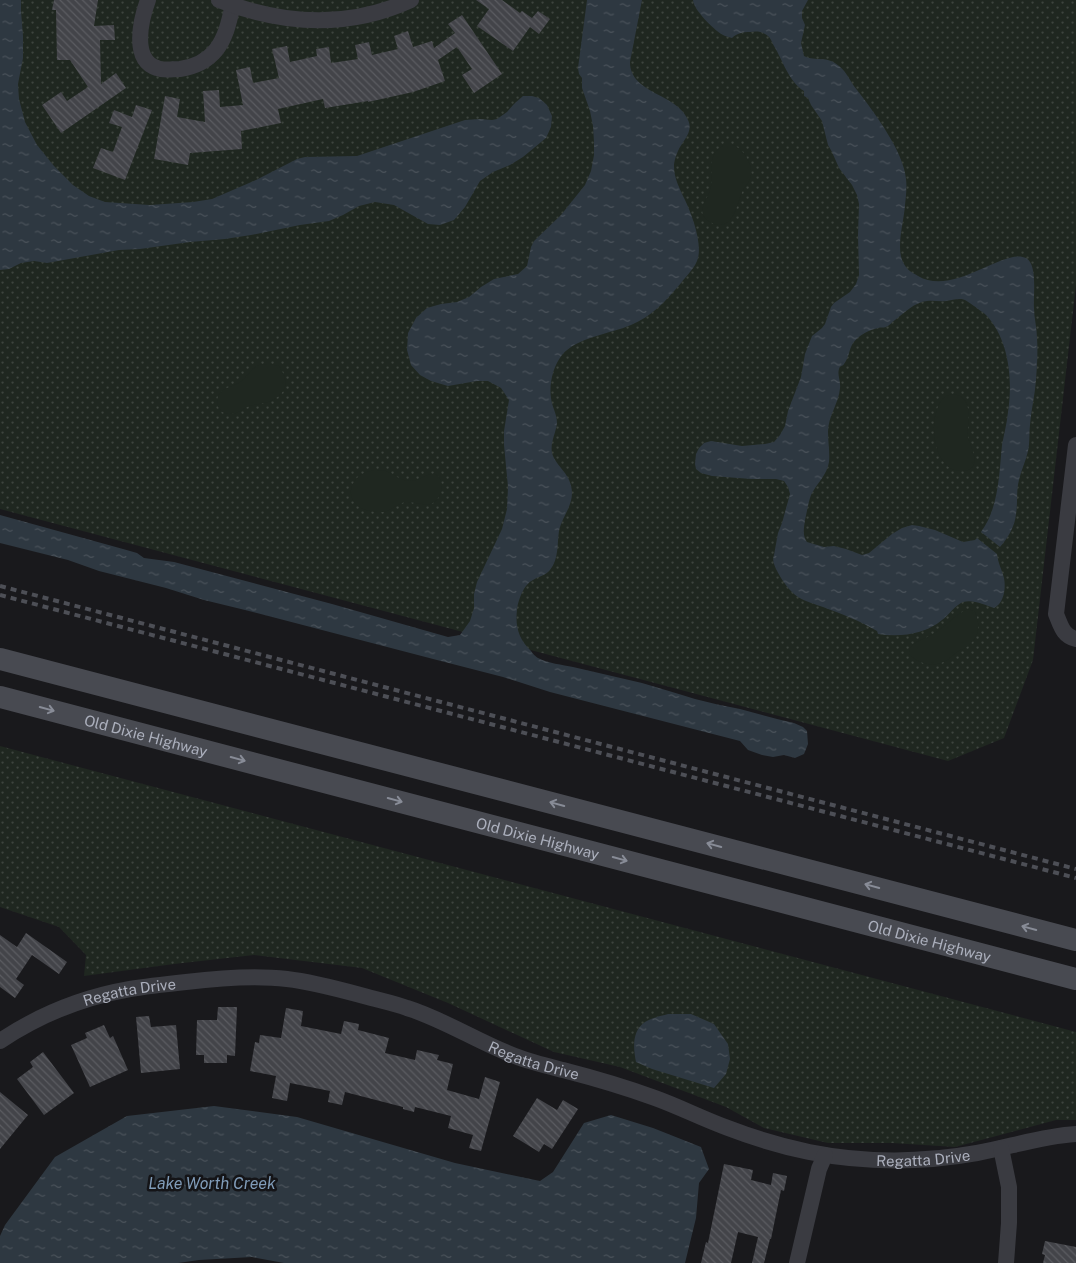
<svg xmlns="http://www.w3.org/2000/svg" width="1076" height="1263" viewBox="0 0 1076 1263" font-family="'Public Sans',sans-serif">
<defs>
<pattern id="grass-dots" width="8" height="8" patternUnits="userSpaceOnUse" patternTransform="scale(1.25)"><rect width="8" height="8" fill="#1f2720"/><path d="M2 2h.1M6 6h.1" fill="none" stroke="#3d443e" stroke-width="1.8" stroke-linecap="round"/></pattern>
<pattern id="water-ripples" width="26" height="14" patternUnits="userSpaceOnUse" patternTransform="scale(1.25)"><rect width="26" height="14" fill="#2e3841"/><path d="M2 4q2-2 4 0t4 0M15 11q2-2 4 0t4 0" fill="none" stroke="#4a525a"/></pattern>
<pattern id="building-back-hatch" width="6" height="6" patternUnits="userSpaceOnUse" patternTransform="scale(1.25)"><rect width="6" height="6" fill="#434449"/><path d="M-1 5l2 2M0 0l6 6M5-1l2 2" fill="none" stroke="#5b5c61"/></pattern>
</defs>
<rect width="100%" height="100%" fill="#19191c"/>
<path fill="url(#grass-dots)" d="M0 0H1076V285L1033 660 1004 738 948 761 0 509Z
M0 746 1076 1032V1120H1056L955 1147 892 1143H828L764 1128 726 1107 620 1067 554 1052 448 1003 362 968 254 955 174 964 84 976 86 955 59 927 0 907Z"/>
<path fill="#1f2720" d="M724 145C725 145 731 145 732 145 744 148 755 167 750 179 748 184 744 187 742 192 737 205 732 233 712 223 692 213 709 200 711 186 714 169 705 157 724 145Z
M270 364 279 366C290 382 287 395 268 402 262 404 255 404 249 406 242 409 237 415 228 414 217 412 213 399 222 391 224 389 229 387 232 386 237 384 241 382 245 378 250 373 252 368 259 365 262 364 267 364 270 364Z
M953 394C975 397 967 421 968 436 969 446 985 468 963 471 932 474 925 411 946 396 948 395 951 394 953 394Z
M374 470C378 470 382 470 386 471 394 474 401 481 410 481 419 481 429 472 435 474 446 479 442 498 433 503 425 507 414 501 406 502 399 503 395 507 389 510 384 513 376 512 370 511 353 508 344 492 357 478 362 473 368 472 374 470Z
M968 609 975 612C980 623 980 635 970 644 967 648 961 649 957 652 952 656 947 661 941 663 930 667 916 662 909 654 909 649 910 647 914 644 920 639 929 637 935 633 946 626 957 613 968 609Z"/>
<path fill="url(#water-ripples)" d="M0 0H21V11L23 36V58L18 84 19 99 25 122 37 145 54 166 73 185 89 196 105 202 150 205 193 202 212 199 256 180 297 159 305 157 357 156 465 120 480 119 492 120 497 119 507 112 514 104 523 96H532L539 98 547 105 552 116 551 127 546 138 523 157 510 165 493 172 480 181 465 207 454 220 440 225 428 224 394 205 375 202 359 206 343 215 329 221 300 225 251 235 225 239 190 242 140 249 119 250 47 263 34 261 21 263 9 269 0 270Z
M587 0H642L630 62C630 94 677 93 688 120 694 132 682 141 678 151 676 155 674 162 674 166 674 179 680 189 685 200 692 215 702 242 698 258 696 267 686 276 681 283 667 300 651 317 631 325 610 334 577 337 562 355 553 366 549 384 551 398 552 407 557 414 557 423 556 433 550 442 552 453 556 467 572 474 572 493 572 507 562 517 559 531 557 544 559 559 550 570 545 576 539 576 533 580 524 584 518 600 517 610 515 627 519 639 531 651 532 653 536 657 538 658 547 663 563 665 573 667 596 672 619 678 642 683 660 688 678 694 695 699 710 703 725 706 740 709 758 714 776 719 794 723L803 727 807 731 808 744 804 754 795 758 784 755 773 757 762 755 748 750 740 741 550 692 503 677 437 660 245 610 204 600 166 588 99 571 68 560 0 543V515L123 549 137 553 144 558 174 562 332 604 448 637 460 635 470 621 474 608V594L477 582 502 529 507 509 508 487 504 445V431L509 400 501 388 488 381H477L448 386 431 381 420 375 411 365 407 350 408 333 416 318 427 308 441 304 457 302 469 297 481 287 494 279 518 274 527 266 531 247 534 241 561 215 585 185 591 171 594 155V142L593 126 590 111 582 88V78L579 74 578 68Z
M693 0H808L802 11V18L805 25 801 43 804 56C816 62 827 55 839 66 847 72 851 83 857 90 874 112 904 152 906 179 907 187 906 196 905 205 904 222 895 249 904 264 907 270 913 273 918 276 954 297 1004 247 1026 258 1038 264 1033 297 1034 308 1034 318 1037 328 1037 338 1038 352 1037 366 1036 380 1035 395 1031 410 1030 425 1029 434 1030 442 1028 451 1026 461 1021 470 1019 480 1016 491 1018 502 1016 514 1015 526 1008 538 1000 547L981 532C999 507 999 475 1002 445 1004 434 1007 423 1008 412 1013 380 1009 339 986 315 983 312 980 311 977 308 961 297 965 298 946 301 940 302 933 300 927 301 915 302 904 313 895 320 892 322 889 326 886 327 883 328 881 327 878 328 869 330 859 335 853 343 849 349 849 358 844 364 842 367 840 365 839 369 837 375 841 382 840 388 839 403 828 416 828 432 828 442 830 452 829 462 827 475 817 483 811 495 808 503 807 512 805 520 804 528 802 535 807 542L824 547 834 546 846 549 862 555 869 553 892 534 902 528 912 525 919 526 935 530 963 542 975 540 977 538 997 554C998 563 1002 570 1004 578 1006 589 1004 603 994 608 985 605 973 599 963 602 955 605 949 615 942 620 924 635 900 637 878 634L877 631C860 621 842 614 823 607 815 604 806 602 798 597 789 591 781 579 776 569 774 564 772 560 774 555L778 533 782 523 790 494 788 487 784 481 776 479H751L712 476 701 473 696 469 695 464 696 454 699 448 704 443 711 441 742 446 765 444 774 442 780 435 785 426 788 411 801 377 805 354 812 336 822 328 825 324 831 307 834 303 850 292 856 284 859 275 858 235 859 204 857 195 852 185 839 168 832 152 828 145 822 121 811 105 808 98 804 96V91C789 82 783 61 774 46 772 42 770 36 765 34 761 31 755 31 750 32 743 32 737 33 732 38 727 37 722 35 717 31 710 25 694 10 693 0Z
M668 1014H691L714 1024 728 1044 730 1059 726 1074 714 1088 652 1069 636 1062C633 1047 632 1031 645 1022 651 1018 661 1016 668 1014Z
M214 1106 297 1117 455 1163 540 1181 553 1172 584 1123 611 1115 653 1128 701 1147 709 1169 699 1183 696 1218 685 1263H284L252 1257 199 1260 178 1263H0V1236L5 1225 55 1157 127 1116Z"/>
<path fill="url(#building-back-hatch)" d="M54 0H98L94 26 114 25 115 40H100L101 84 116 73 126 88 61 133 42 105 61 92 67 101 88 87 70 60H57L56 10H52Z
M476 0H502L520 13 522 11 532 18 538 11 550 19 539 34 530 27 513 51 477 26 489 9Z
M462 15 502 74 474 93 462 75 472 69 457 47 438 60 445 81 413 92 368 102V101L325 108 323 99 278 109 281 123 241 131 242 149 190 153 188 165 154 159 165 96 180 99 177 117 205 122 203 91 219 90 220 107 243 105 236 70 250 67 253 83 279 78 272 49 287 46 290 62 317 56 316 49 329 47 331 63 358 59 355 45 369 42 372 55 398 49 394 36 408 31 413 47 432 41 434 48 455 33 448 24Z
M136 105 152 110 125 180 93 168 101 148 113 152 122 127 109 123 114 110 132 117Z
M26 933 67 962 59 974 32 955 16 979 24 985 15 998 0 987V935L17 947Z
M218 1007H237L235 1056 227 1055V1063H204V1055H196L197 1020H217Z
M286 1008 303 1011 301 1026 341 1034 344 1021 359 1024 358 1030 389 1038 385 1053 415 1060 417 1050 439 1055 437 1060 453 1064 447 1090 479 1099 485 1077 500 1082 481 1151 469 1148 473 1135 448 1128 451 1116 415 1107 414 1112 403 1109V1107L345 1092 342 1105 328 1102 330 1091 290 1083 287 1101 272 1098 276 1076 250 1071 255 1042 259 1043 260 1035 281 1038Z
M149 1016 151 1027 176 1025 180 1069 141 1073 136 1017Z
M104 1025 110 1038 113 1036 128 1070 90 1087 71 1045 87 1038 85 1033Z
M43 1052 74 1093 44 1115 17 1079 33 1067 30 1062Z
M0 1092 28 1115 0 1149Z
M537 1098 557 1110 563 1100 578 1109 552 1149 544 1144 539 1152 513 1136Z
M724 1164 753 1170 751 1180 771 1185 773 1173 787 1176 784 1191 781 1190 771 1239H770L764 1263H752L758 1237 738 1232 731 1263H701L706 1242 708 1243Z
M1045 1241 1076 1247V1263H1043L1045 1255 1042 1254Z"/>
<g fill="none" stroke-linecap="round" stroke-linejoin="round">
<g stroke="#3a3b41" stroke-width="16">
<path d="M148 0C141 19 131 60 157 68 164 71 172 69 180 69 194 67 207 61 216 50 227 36 230 17 234 0"/>
<path d="M219 0C283 25 348 29 411 0"/>
<path d="M1076 445 1056 614C1061 626 1063 636 1076 639"/>
<path id="s1" d="M0 1041C39 1015 84 997 130 989 148 986 167 984 186 982 219 978 253 975 287 979 313 982 338 989 364 996 378 1000 393 1003 407 1008 445 1020 478 1042 515 1056 530 1062 547 1066 563 1070 594 1078 625 1087 655 1098 680 1107 703 1119 728 1128 754 1138 781 1146 809 1152 864 1163 921 1163 977 1153 1010 1147 1042 1136 1076 1134"/>
<path d="M1001 1148 1009 1187V1223L1006 1263"/>
<path d="M797 1263 819 1169 825 1155"/>
</g>
<g stroke="#484a51" stroke-width="22">
<path d="M0 659 1076 940"/>
<path id="s2" d="M0 697 1076 979"/>
</g>
<path stroke="#4d4f56" stroke-width="4" stroke-dasharray="6 5" stroke-linecap="butt" d="M0 586 1076 869
M0 595 1076 878"/>
</g>
<defs><path id="oneway-shaft" d="M-6 0H5M1.5-3L5.5 0L1.5 3" fill="none" stroke-width="1.6" stroke-linecap="round" stroke-linejoin="round" transform="scale(1.25)"/></defs>
<g stroke="#888c97">
<use href="#oneway-shaft" transform="translate(47 709) rotate(15)"/>
<use href="#oneway-shaft" transform="translate(238 759) rotate(15)"/>
<use href="#oneway-shaft" transform="translate(395 800) rotate(15)"/>
<use href="#oneway-shaft" transform="translate(557 804) rotate(-165)"/>
<use href="#oneway-shaft" transform="translate(714 845) rotate(-165)"/>
<use href="#oneway-shaft" transform="translate(620 859) rotate(15)"/>
<use href="#oneway-shaft" transform="translate(872 886) rotate(-165)"/>
<use href="#oneway-shaft" transform="translate(1029 928) rotate(-165)"/>
</g>
<g text-anchor="middle" dominant-baseline="central" stroke-width="5" stroke-linejoin="round" paint-order="stroke">
<g font-size="15" fill="#abafbc" stroke="#141417">
<text stroke="none"><textPath href="#s2" startOffset="151">Old Dixie Highway</textPath></text>
<text stroke="none"><textPath href="#s2" startOffset="556">Old Dixie Highway</textPath></text>
<text stroke="none"><textPath href="#s2" startOffset="961">Old Dixie Highway</textPath></text>
<text stroke="none"><textPath href="#s1" startOffset="140">Regatta Drive</textPath></text>
<text stroke="none"><textPath href="#s1" startOffset="560">Regatta Drive</textPath></text>
<text stroke="none"><textPath href="#s1" startOffset="965">Regatta Drive</textPath></text>
</g>
<g font-size="16" font-style="italic" fill="#809cb9" stroke="#141417">
<text x="212" y="1183">Lake Worth Creek</text>
</g>
</g>
</svg>
